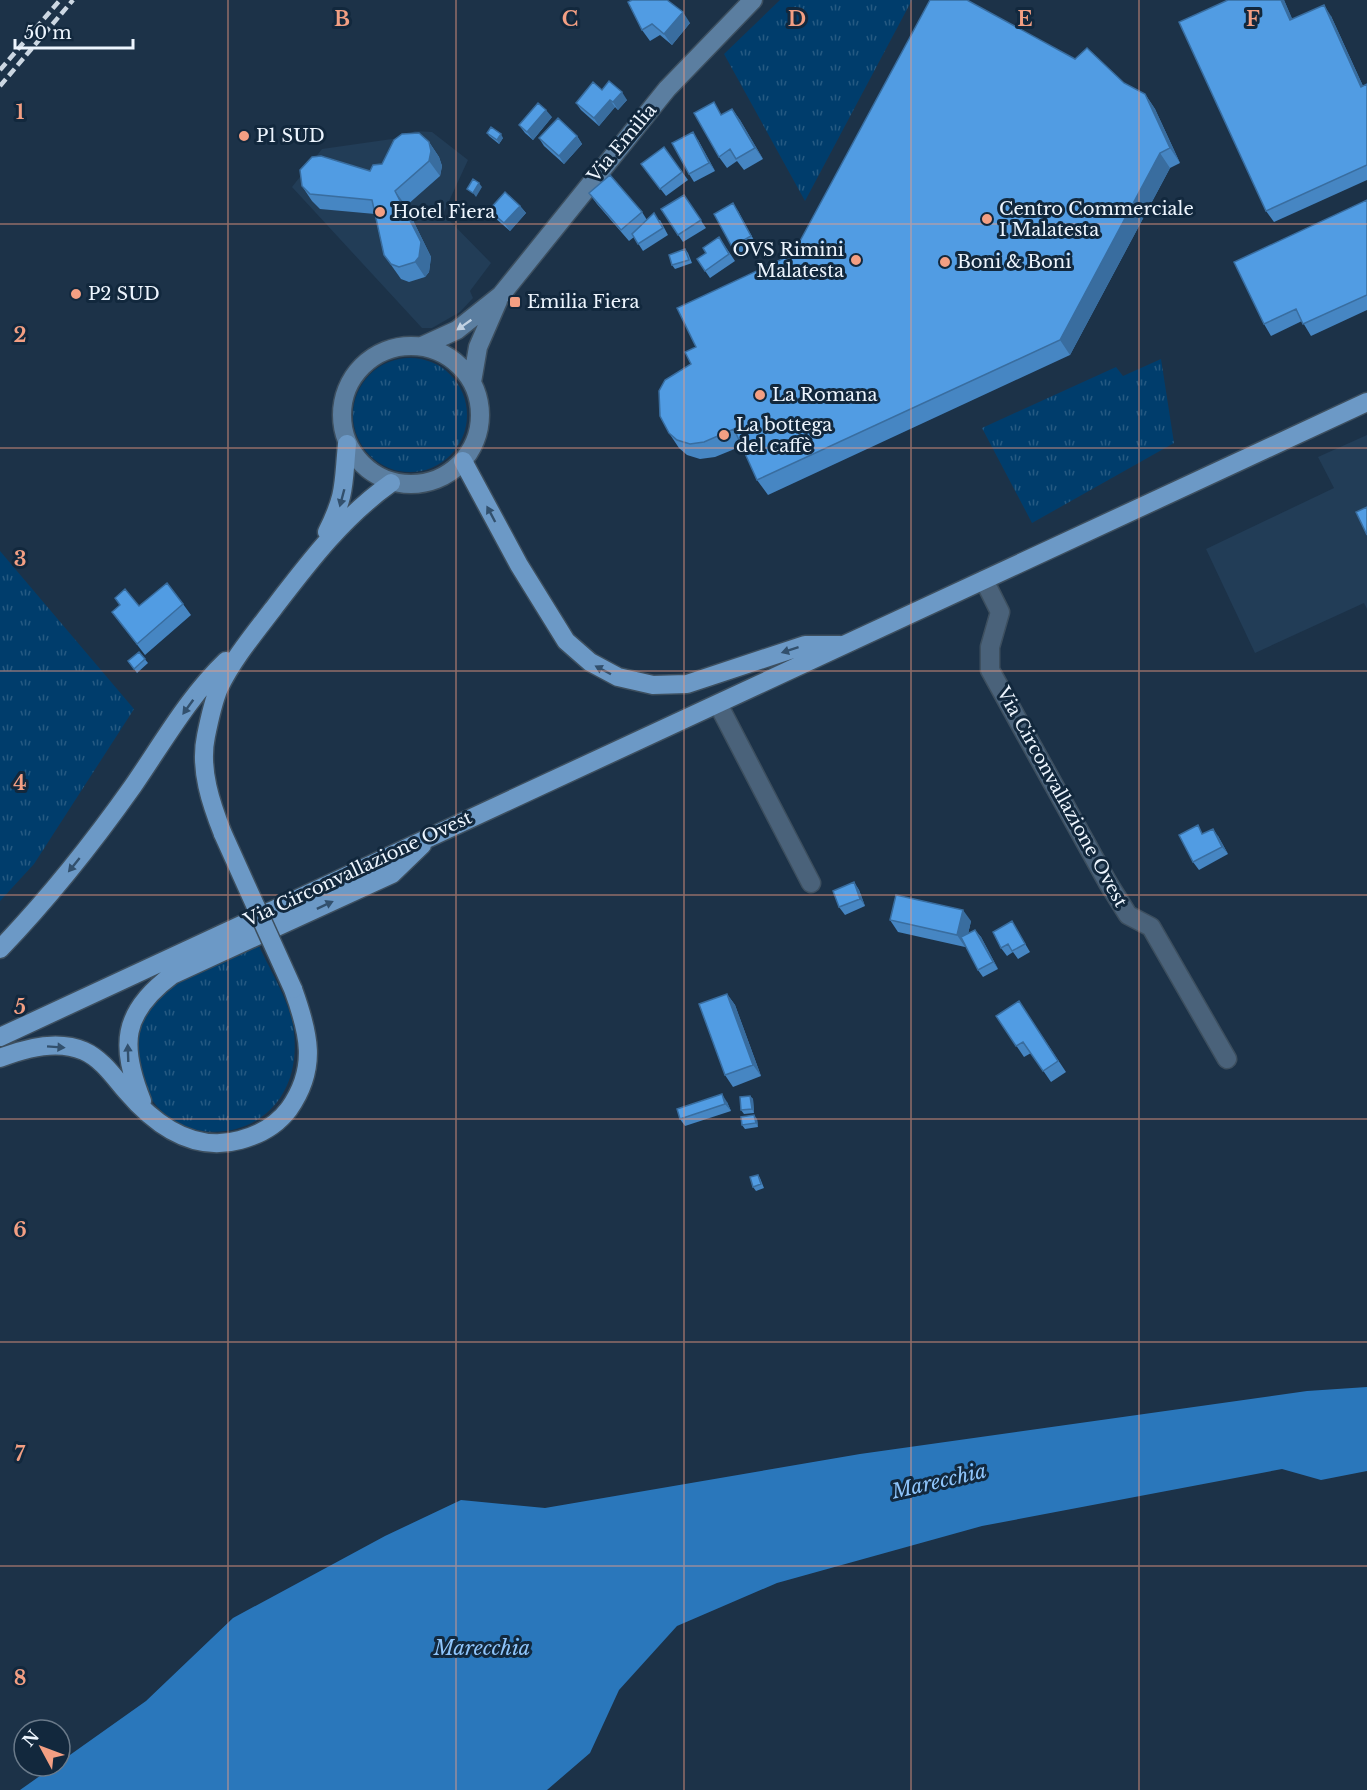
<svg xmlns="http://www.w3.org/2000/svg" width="1367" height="1790" viewBox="0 0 1367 1790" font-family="'Libre Baskerville',serif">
<defs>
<pattern id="grass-tufts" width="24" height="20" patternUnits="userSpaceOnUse" patternTransform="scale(1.5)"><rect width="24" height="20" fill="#003d6c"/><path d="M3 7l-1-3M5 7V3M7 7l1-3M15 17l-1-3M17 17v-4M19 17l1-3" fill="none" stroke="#265a82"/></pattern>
</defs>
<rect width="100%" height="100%" fill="#1c3248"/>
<path fill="#223d57" d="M415 131 432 132 468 160 443 214 491 263 470 291 473 298 460 312 432 328H422L292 187 322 149 399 138Z
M1367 435V609L1364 603 1255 653 1206 549 1334 488 1318 457Z"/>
<path fill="url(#grass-tufts)" d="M780 0H912L805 201 724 54Z
M353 415a57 57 0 1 1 114 0a57 57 0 1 1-114 0Z
M1161 359 1174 443 1032 523 982 428 1116 367 1123 376Z
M0 551 134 709 34 864 0 901Z
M259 946C269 968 289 1001 293 1025 314 1156 140 1169 137 1050 137 1027 150 1001 168 987 174 982 185 979 192 975 214 965 236 956 259 946Z"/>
<path fill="#2a77bb" d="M1367 1387V1471L1321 1480 1282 1469 982 1526 777 1583 677 1626 619 1690 590 1753 547 1790H20L54 1766H60V1762L146 1701 233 1618 385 1536 461 1500 545 1508 860 1454 1307 1391Z"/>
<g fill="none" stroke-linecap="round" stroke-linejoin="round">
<g stroke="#3d4f5f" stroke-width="21">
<path id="street" d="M984 580 1000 612 990 647V670L1108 883 1128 915 1151 927 1227 1059
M718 704 811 883"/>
</g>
<g stroke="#3d4f5f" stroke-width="21">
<path id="secondary" d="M342 415a69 69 0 1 1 138 0a69 69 0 1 1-138 0Z
M422 346 457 330 501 295 667 89 753 0
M472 382 478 347 498 301"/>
</g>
<g stroke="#3d4f5f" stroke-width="21">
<path id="primary" d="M463 461 519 565 566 641 590 662 618 677 653 685 687 684 805 645H840
M327 532C346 494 343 485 347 444
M223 834C211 804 199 769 206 736 209 721 213 702 219 688 233 659 254 634 273 609 309 562 343 517 391 483
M0 949C49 898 92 844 133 786 162 744 189 696 226 661
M0 1037 1367 402
M0 1058C25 1048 57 1039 84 1051 102 1059 114 1077 126 1091 155 1125 193 1153 240 1140 259 1135 277 1125 289 1109 318 1068 309 1033 293 989
M142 1101C120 1046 121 1013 172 975L392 874 422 845"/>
</g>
<use href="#street" stroke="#4a627a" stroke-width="18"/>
<use href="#secondary" stroke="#5b7ea0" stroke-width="18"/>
<use href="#primary" stroke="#6c99c6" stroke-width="18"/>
<path stroke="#ccd7e2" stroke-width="4.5" stroke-dasharray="9 4.5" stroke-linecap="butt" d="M0 70 60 0
M0 86 73 0"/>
<g stroke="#3d4f5f" stroke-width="21" stroke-linecap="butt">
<path id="primary-bridge" d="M223 834 293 989"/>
</g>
<use href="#primary-bridge" stroke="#6c99c6" stroke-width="18"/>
</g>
<path fill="#4686c3" d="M1228 0H1284L1292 19 1331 16 1363 86 1367 84V180L1274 222 1266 211Z
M628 2 690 23 672 45 660 35 650 41 642 30Z
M1075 59 1145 94 1155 109 1180 163 1170 168 1070 355 768 495 757 480 742 446 715 457 700 459 687 455 679 448 669 433 696 347 793 254Z
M602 90 627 100 618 110 615 107 599 126 581 110 576 103Z
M732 109 740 120 763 159 744 170 737 161 727 168 719 157 722 115Z
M552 117 533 140 525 133 519 125Z
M487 133 503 138 499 144 489 136Z
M577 136 582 144 564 164 544 146 539 138Z
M698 140 715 171 694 182 689 174Z
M429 142 439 157 442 166 440 176 406 206 431 257 429 272 425 277 409 282 401 279 384 255 375 214 320 209 312 201 302 186 370 171Z
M664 147 688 180 666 196 641 164Z
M589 193 642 212 647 220H660L668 235 643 251 634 237 629 241 597 204Z
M684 195 706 228 683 242 661 209Z
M1367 200V310L1311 336 1302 321 1271 336 1264 324Z
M520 206 526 213 510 231 494 217 489 210Z
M738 211 756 244 737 255 732 247Z
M719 237 735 261 710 278 697 259 706 253Z
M685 249 688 253 692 263 675 269 672 265Z
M115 598 139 606 183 604 191 615 145 655 112 612 120 605Z
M139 652 148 663 137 673 128 661Z
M1203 834 1218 836 1228 854 1199 870 1193 862Z
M854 882 859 890 865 906 845 915 839 907Z
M890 920 971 921 968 934 975 930 981 937 998 969 983 977 978 970 965 945V947L898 932Z
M1012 921 1030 952 1018 959 1013 952 1007 956 1001 948Z
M727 994 735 1005 761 1076 733 1087 725 1075Z
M1019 1001 1066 1072 1051 1082 1031 1053 1024 1057 996 1016Z
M750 1096 753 1099 754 1113 744 1114 741 1110Z
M727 1102 731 1111 685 1126 680 1119Z
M757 1119 758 1127 745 1129 742 1125Z
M758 1175 760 1178 764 1188 756 1191 753 1187Z"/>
<path fill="#396d9f" d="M1281 0H1284L1298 32 1290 20Z
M1324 5 1331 16 1367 95 1361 87Z
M683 12 690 23 672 45 664 34Z
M622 92 627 100 618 110 613 102Z
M1145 94 1155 109 1180 163 1170 148Z
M610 100 615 107 599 126 594 118Z
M732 109 740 120 763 159 755 148Z
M546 110 552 117 533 140 527 132Z
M693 132 698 140 715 171 709 163Z
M501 134 503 138 499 144 497 140Z
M577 136 582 144 564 164 559 156Z
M429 142 439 157 442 166 440 176 429 161Z
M1160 153 1170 168 1070 355 1060 340Z
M479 183 482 187 476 197 473 193Z
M395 191 406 206 431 257 429 272 425 277 415 262Z
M733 203 738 211 756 244 751 236Z
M520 206 526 213 510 231 504 223Z
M1213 829 1218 836 1228 854 1222 847Z
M854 882 859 890 865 906 860 899Z
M963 910 971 921 965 947 957 935Z
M975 930 981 937 998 969 993 962Z
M727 994 735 1005 761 1076 753 1065Z
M722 1094 727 1102 731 1111 725 1104Z
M750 1096 753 1099 754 1113 752 1109Z
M754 1115 757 1119 758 1127 756 1123Z"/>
<path fill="#519ce3" stroke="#396d9f" stroke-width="1.5" d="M632 0H667L683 12 664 34 652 24 642 30 628 2Z
M930 0H967L1075 59 1087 48 1124 83 1145 94 1170 148 1160 153 1060 340 757 480 734 429 704 442 690 444 677 440 669 433 660 416 659 391 665 380 691 364 685 352 696 347 677 308 793 254Z
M1228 0H1281L1290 20 1324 5 1361 87 1367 84V165L1266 211 1179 22Z
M609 81 622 92 613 102 610 100 594 118 576 103 593 82 602 90Z
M714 102 721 115 732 109 755 148 736 159 730 149 719 157 694 113Z
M538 103 546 110 527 132 519 125Z
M558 118 577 136 559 156 539 138Z
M491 127 501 134 497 140 487 133Z
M693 132 709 163 689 174 672 143Z
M419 133 429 142 431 151 429 161 395 191 421 242 419 257 415 262 399 267 391 264 384 255 372 200 310 194 302 186 300 170 312 157 321 156 370 171 373 165 382 164 394 140 402 134Z
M664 147 682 172 660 189 641 164Z
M610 175 642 212 621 230 589 193Z
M473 179 479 183 473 193 467 189Z
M505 192 520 206 504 223 489 210Z
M684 195 701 220 678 235 661 209Z
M1367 200V295L1303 324 1296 309 1264 324 1234 262Z
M733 203 751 236 732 247 714 214Z
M654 213 663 228 638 244 632 234Z
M719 237 729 254 705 271 697 259 706 253 703 248Z
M685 249 689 260 672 265 669 255Z
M1367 507V535L1356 512Z
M167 583 183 604 137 644 112 612 120 605 115 598 125 589 139 606Z
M139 652 145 659 134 669 128 661Z
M1198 825 1202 834 1213 829 1222 847 1193 862 1179 835Z
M854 882 860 899 839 907 833 891Z
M896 895 963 910 957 935 890 920Z
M1012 921 1025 944 1012 951 1008 944 1001 948 993 932Z
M975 930 993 962 978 970 961 937Z
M727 994 753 1065 725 1075 699 1004Z
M1019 1001 1058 1061 1043 1071 1023 1042 1016 1046 996 1016Z
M722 1094 725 1104 680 1119 677 1109Z
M750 1096 752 1109 741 1110 740 1097Z
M754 1115 756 1123 742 1125 741 1117Z
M758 1175 761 1184 753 1187 750 1177Z"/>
<defs><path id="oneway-solid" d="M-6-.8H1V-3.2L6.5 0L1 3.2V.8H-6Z" transform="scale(1.5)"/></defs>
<use fill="#c1d1e2" href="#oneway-solid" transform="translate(464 325) rotate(145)"/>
<g fill="#32506d">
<use href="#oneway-solid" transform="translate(342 498) rotate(105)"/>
<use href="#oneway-solid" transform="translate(491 514) rotate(-118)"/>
<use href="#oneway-solid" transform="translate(790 650) rotate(162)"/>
<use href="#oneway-solid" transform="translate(603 670) rotate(-152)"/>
<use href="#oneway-solid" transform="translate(188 707) rotate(126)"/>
<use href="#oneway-solid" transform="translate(74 865) rotate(129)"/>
<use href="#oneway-solid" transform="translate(325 905) rotate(-25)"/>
<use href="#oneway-solid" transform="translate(56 1047) rotate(4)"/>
<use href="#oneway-solid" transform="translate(128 1053) rotate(-92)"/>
</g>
<path fill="none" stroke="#f39f83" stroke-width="1.5" stroke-opacity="0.55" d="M228 0V1790M456 0V1790M684 0V1790M911 0V1790M1139 0V1790M0 224H1367M0 448H1367M0 671H1367M0 895H1367M0 1119H1367M0 1342H1367M0 1566H1367"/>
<g fill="#f39f83" stroke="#12283d" stroke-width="2">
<circle cx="244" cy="136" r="6"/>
<circle cx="380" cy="212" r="6"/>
<circle cx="987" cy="219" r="6"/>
<circle cx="856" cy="260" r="6"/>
<circle cx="945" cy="262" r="6"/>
<circle cx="76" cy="294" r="6"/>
<rect x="509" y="296" width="12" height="12" rx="3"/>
<circle cx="760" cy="395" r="6"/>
<circle cx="724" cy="435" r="6"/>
</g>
<g text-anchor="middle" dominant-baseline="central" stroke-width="6" stroke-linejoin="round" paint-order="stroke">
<g font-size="18" fill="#edf5fe" stroke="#12283d" text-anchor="start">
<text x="256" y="136">P1 SUD</text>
<text x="999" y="209">Centro Commerciale<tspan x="999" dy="21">I Malatesta</tspan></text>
<text x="392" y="212">Hotel Fiera</text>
<text x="844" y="250" text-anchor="end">OVS Rimini<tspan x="844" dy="21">Malatesta</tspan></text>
<text x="957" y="262">Boni &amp; Boni</text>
<text x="88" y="294">P2 SUD</text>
<text x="527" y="302">Emilia Fiera</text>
<text x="772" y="395">La Romana</text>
<text x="736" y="425">La bottega<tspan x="736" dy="21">del caffè</tspan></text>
</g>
<g font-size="18" fill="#edf5fe" stroke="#12283d">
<text transform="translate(622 143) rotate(-50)">Via Emilia</text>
<text transform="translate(1062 797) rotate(61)">Via Circonvallazione Ovest</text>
<text transform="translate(358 869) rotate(-25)">Via Circonvallazione Ovest</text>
</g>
<g font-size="20" font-style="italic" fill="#8fc5fb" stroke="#12283d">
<text transform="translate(939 1481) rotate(-13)">Marecchia</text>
<text x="482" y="1648">Marecchia</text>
</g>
</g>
<g font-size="20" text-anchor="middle" font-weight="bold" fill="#f39f83" stroke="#12283d" stroke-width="6" stroke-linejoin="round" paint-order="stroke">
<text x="342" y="26">B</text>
<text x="570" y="26">C</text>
<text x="797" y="26">D</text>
<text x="1025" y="26">E</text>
<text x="1253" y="26">F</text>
<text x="20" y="119">1</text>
<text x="20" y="342">2</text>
<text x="20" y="566">3</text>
<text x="20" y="790">4</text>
<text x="20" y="1014">5</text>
<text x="20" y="1237">6</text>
<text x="20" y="1461">7</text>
<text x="20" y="1685">8</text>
</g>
<g transform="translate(42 1748) rotate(311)"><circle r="28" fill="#12283d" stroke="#6a7a8a" stroke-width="1.5"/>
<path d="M0-4.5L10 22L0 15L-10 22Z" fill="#f39f83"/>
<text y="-9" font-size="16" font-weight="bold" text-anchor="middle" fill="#edf5fe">N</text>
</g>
<path d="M15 39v9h118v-9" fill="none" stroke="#edf5fe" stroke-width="3"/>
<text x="24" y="39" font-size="18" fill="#edf5fe" stroke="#12283d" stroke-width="4.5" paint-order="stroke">50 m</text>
</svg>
